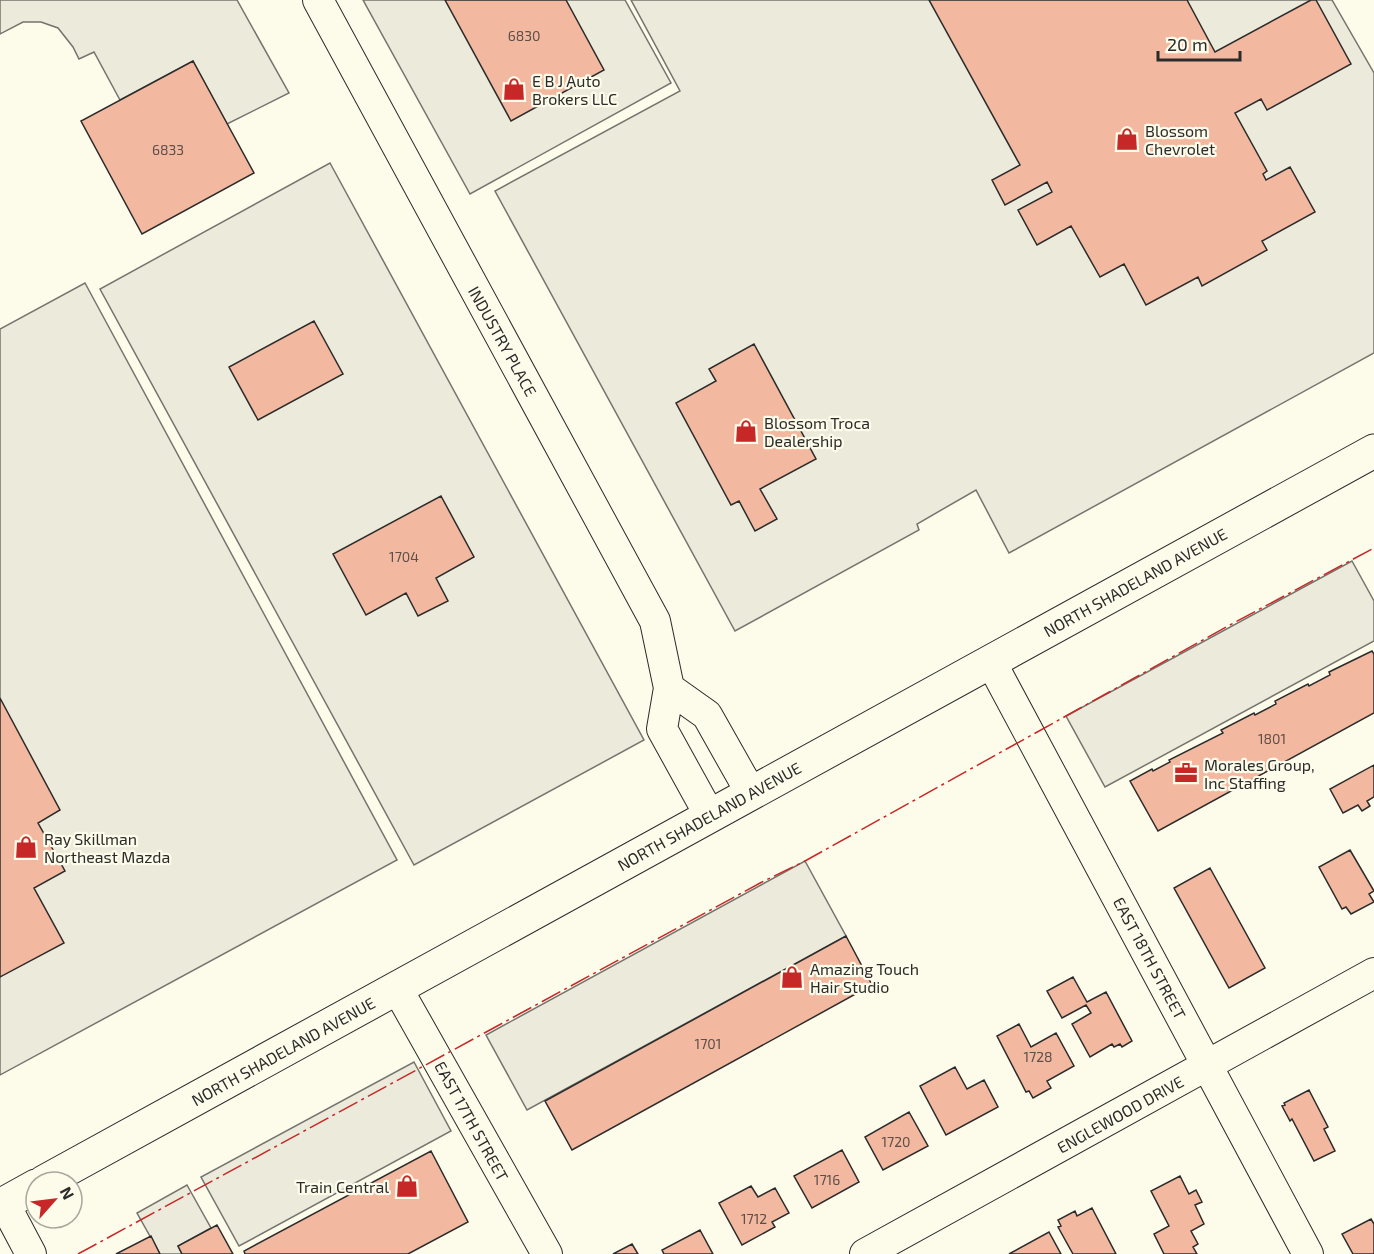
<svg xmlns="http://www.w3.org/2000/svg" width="1374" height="1254" viewBox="0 0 1374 1254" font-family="'Exo 2',sans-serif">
<rect width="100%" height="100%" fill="#fdfbea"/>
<path fill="#eceadb" stroke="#74746e" stroke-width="1.5" d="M0 0H237L289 93 227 124 193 61 120 100 94 52 79 59 73 47 58 28 41 22H23L0 34Z
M363 0H625L671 83 470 194Z
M631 0H1332L1374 73V353L1009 553 976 490 917 524 919 530 735 631 495 191 680 91Z
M330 163 644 740 414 865 100 289Z
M85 283 397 860 0 1075V329Z
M1352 561 1374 601V641L1105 787 1066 716Z
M805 861 846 936 527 1110 486 1035Z
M414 1062 451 1131 239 1246 201 1177Z
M187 1185 211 1228 178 1246 182 1254H160L137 1213Z"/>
<path fill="#f2b8a0" stroke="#2b2b2b" stroke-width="1.5" d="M445 0H566L604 70 511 121Z
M929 0H1187L1215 52 1311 0H1316L1351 64 1267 110 1261 99 1235 113 1267 171 1263 174 1266 180 1290 167 1315 212 1262 241 1267 250 1202 286 1198 277 1146 305 1124 264 1100 277 1071 226 1037 245 1018 210 1052 192 1047 182 1005 205 992 180 1020 165Z
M193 61 254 173 142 234 81 121Z
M314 321 343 374 258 420 229 367Z
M754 344 816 459 760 489 777 519 755 531 739 501 731 505 676 403 716 381 709 369Z
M441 496 474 557 436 578 448 601 418 616 406 593 366 615 333 554Z
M1372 651 1374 654V713L1158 831 1130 781 1152 769 1153 771 1170 762 1169 760 1223 733 1221 730 1254 713 1255 715 1276 704 1275 701 1308 684 1309 686 1330 675 1329 672Z
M0 698 60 810 38 823 65 871 34 888 64 943 0 977Z
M1374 765V797L1367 801 1370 806 1362 811 1358 805 1343 813 1330 789Z
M1350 850 1374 891 1369 894 1374 902 1351 914 1346 907 1342 909 1319 867Z
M1210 868 1265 968 1229 988 1174 888Z
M846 936 872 985 572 1150 545 1101Z
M1073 977 1087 1002 1106 992 1132 1041 1122 1047 1120 1044 1114 1047 1112 1044 1090 1057 1072 1024 1091 1013 1086 1005 1062 1018 1047 991Z
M1019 1024 1031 1047 1056 1033 1074 1066 1047 1081 1051 1088 1033 1098 1029 1091 1026 1092 997 1036Z
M955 1067 967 1089 984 1080 998 1107 946 1135 920 1086Z
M1309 1090 1328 1127 1324 1129 1335 1151 1314 1161 1292 1119 1290 1121 1282 1106 1285 1105 1284 1103Z
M909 1112 928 1146 883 1170 865 1137Z
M842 1150 859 1182 812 1208 794 1176Z
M431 1151 468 1222 408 1254H245L244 1251Z
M1180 1176 1189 1194 1196 1190 1202 1202 1195 1205 1204 1224 1191 1231 1198 1244 1193 1247 1197 1254H1164L1154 1234 1169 1226 1151 1191Z
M751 1186 758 1197 775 1188 789 1213 772 1222 775 1227 742 1245 719 1203Z
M1092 1208 1116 1254H1073L1058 1227 1061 1226 1058 1220 1075 1211 1077 1216Z
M1371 1219 1374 1224V1254H1353L1342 1234Z
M217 1225 233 1254H182L178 1246Z
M700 1230 713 1254H664L662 1250Z
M1049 1232 1061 1254H1009Z
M151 1236 160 1254H116Z
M632 1244 638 1254H613Z"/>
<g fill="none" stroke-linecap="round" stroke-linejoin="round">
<g stroke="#2b2b2b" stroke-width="32">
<path id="minor" d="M318 0 655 621 669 688 662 729 710 816
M991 662 1308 1254
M669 688 707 715 751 793
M397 988 547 1254
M4 1203 31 1254
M865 1254 1374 973"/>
</g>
<g stroke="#2b2b2b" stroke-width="35">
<path id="major" d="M44 1182 1374 451
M0 1206 36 1186"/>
</g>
<use href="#minor" stroke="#fdfbea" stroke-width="30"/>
<use href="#major" stroke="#fdfbea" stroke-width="33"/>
<path stroke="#c62828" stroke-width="1.5" stroke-dasharray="21 4.5 3 4.5" stroke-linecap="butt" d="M78 1254 762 882 805 861 1228 626 1374 548"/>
</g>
<defs>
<g id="shop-bare" transform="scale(1.8)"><path d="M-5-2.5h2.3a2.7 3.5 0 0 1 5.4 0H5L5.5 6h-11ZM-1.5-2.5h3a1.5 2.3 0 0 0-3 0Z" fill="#c62828" stroke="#fdfbea" stroke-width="2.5" paint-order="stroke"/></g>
<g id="office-bare" transform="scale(1.8)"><path d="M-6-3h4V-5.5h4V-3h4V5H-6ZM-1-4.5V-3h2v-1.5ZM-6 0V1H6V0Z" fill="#c62828" stroke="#fdfbea" stroke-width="2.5" paint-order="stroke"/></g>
</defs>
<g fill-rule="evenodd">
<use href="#shop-bare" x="514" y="89"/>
<use href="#shop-bare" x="1127" y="139"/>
<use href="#shop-bare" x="746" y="431"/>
<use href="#office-bare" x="1186" y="773"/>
<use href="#shop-bare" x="26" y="847"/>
<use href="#shop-bare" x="792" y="977"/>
<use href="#shop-bare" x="407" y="1186"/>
</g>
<g text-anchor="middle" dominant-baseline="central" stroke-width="4.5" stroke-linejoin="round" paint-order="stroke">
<g font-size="14" fill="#5d4e48">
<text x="524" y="35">6830</text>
<text x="168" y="149">6833</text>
<text x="404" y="556">1704</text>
<text x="1272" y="738">1801</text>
<text x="708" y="1043">1701</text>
<text x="1038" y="1056">1728</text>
<text x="896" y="1141">1720</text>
<text x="827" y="1179">1716</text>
<text x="754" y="1218">1712</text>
</g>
<g font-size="16" fill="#2b2b2b" stroke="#fdfbea" text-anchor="start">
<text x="532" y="80">E B J Auto<tspan x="532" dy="18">Brokers LLC</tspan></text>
<text x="1145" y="130">Blossom<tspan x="1145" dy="18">Chevrolet</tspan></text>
<text x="764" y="422">Blossom Troca<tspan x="764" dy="18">Dealership</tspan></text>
<text x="1204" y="764">Morales Group,<tspan x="1204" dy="18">Inc Staffing</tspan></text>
<text x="44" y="838">Ray Skillman<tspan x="44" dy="18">Northeast Mazda</tspan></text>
<text x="810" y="968">Amazing Touch<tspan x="810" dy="18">Hair Studio</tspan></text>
<text x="389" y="1186" text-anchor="end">Train Central</text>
</g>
<g font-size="16" fill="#2b2b2b" stroke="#fdfbea">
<text transform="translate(503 341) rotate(61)">INDUSTRY PLACE</text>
<text transform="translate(1135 582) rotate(-29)">NORTH SHADELAND AVENUE</text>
<text transform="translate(709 816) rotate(-29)">NORTH SHADELAND AVENUE</text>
<text transform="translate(1150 958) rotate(62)">EAST 18TH STREET</text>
<text transform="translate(283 1051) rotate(-29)">NORTH SHADELAND AVENUE</text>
<text transform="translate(1120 1114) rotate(-29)">ENGLEWOOD DRIVE</text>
<text transform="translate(472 1121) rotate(61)">EAST 17TH STREET</text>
</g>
</g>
<g transform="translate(54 1200) rotate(62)"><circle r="28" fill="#fdfbea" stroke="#a9a89e" stroke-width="1.5"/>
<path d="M0-4.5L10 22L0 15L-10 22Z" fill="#c62828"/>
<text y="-9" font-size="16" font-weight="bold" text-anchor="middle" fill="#2b2b2b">N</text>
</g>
<path d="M1158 51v9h82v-9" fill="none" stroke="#2b2b2b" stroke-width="3"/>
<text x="1167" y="51" font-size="18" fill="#2b2b2b" stroke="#fdfbea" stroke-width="4.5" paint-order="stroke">20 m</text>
</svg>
